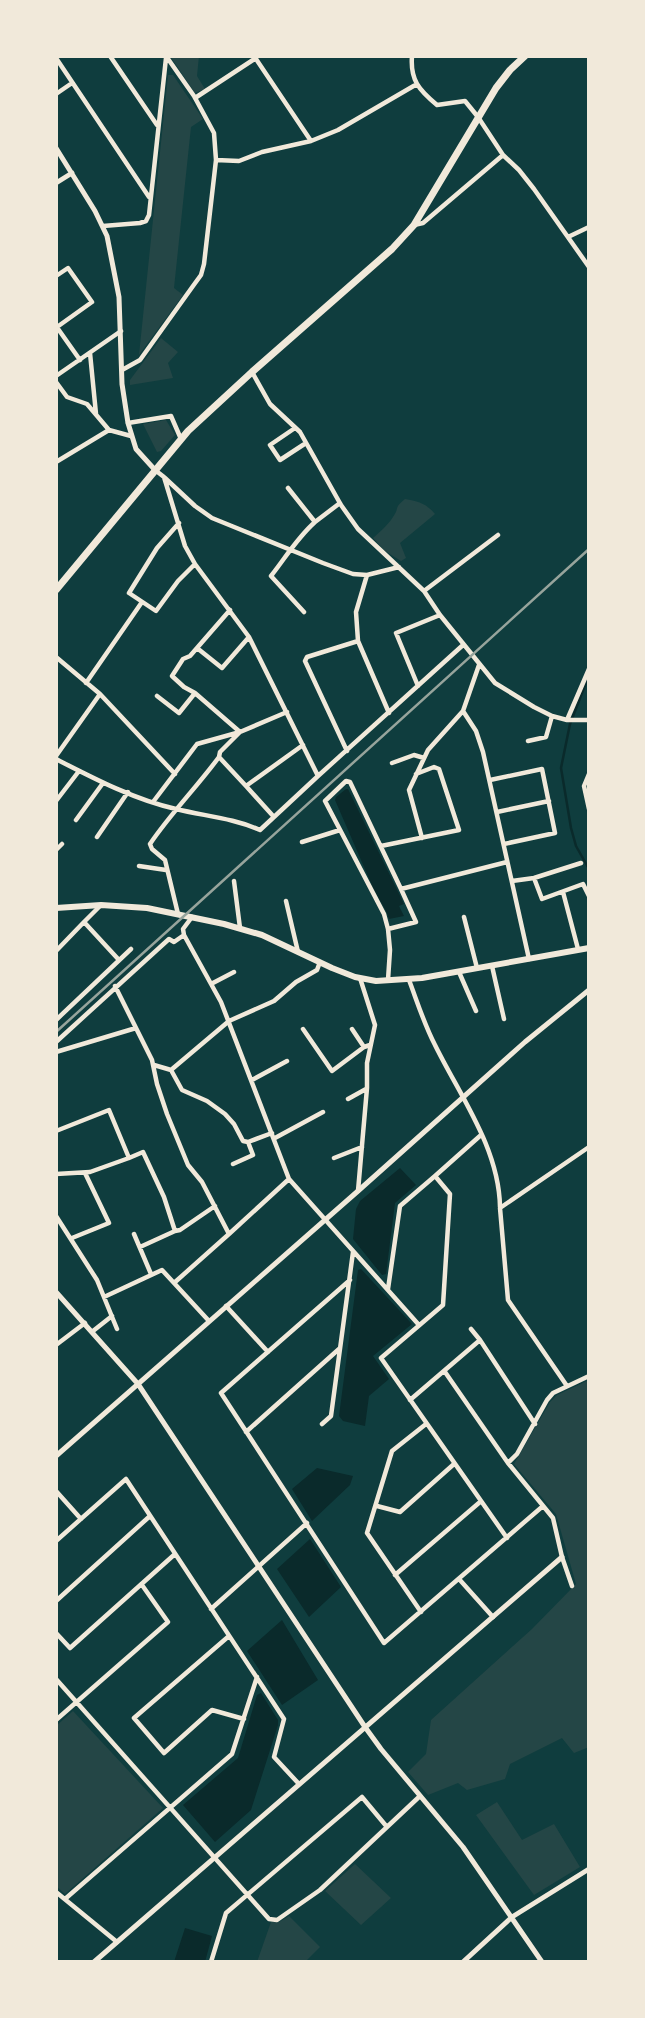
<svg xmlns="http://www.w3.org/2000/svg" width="645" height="2018" viewBox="0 0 645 2018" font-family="Karla,sans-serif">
<rect width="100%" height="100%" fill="#0f3d3e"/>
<path fill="#244646" d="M170 56H199L197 76 205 89 195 93Z
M168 75H173L203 119 191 127 174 288 183 295 139 355Z
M161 338 178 352 168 363 173 378 130 385V380Z
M166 420 175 435 161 451 157 452 143 424Z
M405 499C418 501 427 504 435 514L400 543 406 558 401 561 385 551 373 538C380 532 388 525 393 517 400 507 393 509 405 499Z
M589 1380V1747L574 1753 562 1738 510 1764 505 1779 467 1790 458 1783 428 1795 408 1772 426 1754 431 1720 532 1629 576 1584 556 1514 514 1464 550 1402 557 1395Z
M73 1711 163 1808 65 1894 56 1886V1726Z
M497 1802 522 1840 554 1824 580 1867 534 1895 476 1815Z
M355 1864 391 1898 361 1925 325 1891Z
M289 1916 320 1947 305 1962H257L271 1922H279Z"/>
<path fill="#0a2a2b" d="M346 789H348L404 904 399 906 404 916 389 919 386 911 374 890 335 800 336 797Z
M400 1168 416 1185 395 1203 386 1274 382 1275 353 1239 356 1209 360 1201Z
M361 1269 412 1324 373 1356 389 1379 369 1396 365 1426 343 1421 339 1416 358 1270Z
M317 1468 353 1476 350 1485 312 1521 292 1489Z
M310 1539 341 1587 309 1617 277 1569Z
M282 1620 318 1680 282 1705 247 1651Z
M261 1693 278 1720V1725L251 1810 215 1842 183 1805 238 1758 257 1695Z
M185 1928 212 1936 205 1962H174Z"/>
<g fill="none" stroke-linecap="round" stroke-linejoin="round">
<path stroke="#0a2a2b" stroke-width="2.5" d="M589 253 587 254 589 257
M589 675 570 724 561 768 571 828 576 846 589 869"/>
<path stroke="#f1e9da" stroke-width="4.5" d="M110 56 157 125
M254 56 311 141
M412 56C410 80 419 90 437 105L465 101 478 117 503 155 519 170 534 189 589 267
M56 58 149 197
M56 94 72 83
M195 98 256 58
M216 160 239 161 262 152 311 141 338 130 417 84
M414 225 423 223 503 155
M103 226 140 223 146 221 149 215 166 58
M568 237 589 227
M56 276 68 268 92 302 57 327
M56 326 80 360
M90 353 96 414
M122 370 140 360 193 286 201 275 204 264 216 160 214 133 194 96 166 56
M252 372 270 404 300 432 341 505 358 529 424 591 440 615 495 683 534 707 552 716 567 720H589
M56 376 121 331
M56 382 67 397 87 404 109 430 131 436
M128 423 171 416 181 439
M295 428 270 445 280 460 306 443
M56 462 109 430
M155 470 164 477 185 546 195 564 249 637 318 776 463 645
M165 478 195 506 212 518 323 563 353 574 367 575 399 567
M288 488 315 522 340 503
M179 523 157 548 129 593 156 611 178 581 195 564
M367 575 356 612 358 641 389 713
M424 591 498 535
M230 610 190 656 183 659 172 676 184 687 195 693 240 732 220 752 219 757 246 786 303 745
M304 612 271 576C286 557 297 538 315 522
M197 648 222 668 249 637
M56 657 100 694 175 774
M479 665 463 711 476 731 483 752 529 959
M86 683 142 602
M418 686 396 633 440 615
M157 696 179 713 195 693
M567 720 589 669
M528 741 546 737 552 716
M347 751 305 661 307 657 358 641
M56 756 100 694
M56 759C93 778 135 800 176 809 204 816 233 818 260 830L318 776
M392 763 414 755 424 758
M589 774 584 786 589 809
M490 780 542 769 555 833 504 844
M246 786 274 817
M56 801 79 771
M153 802 197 744 240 732 287 712
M497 812 549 801
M76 820 103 783
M97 837 128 792
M422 838 409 790 428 750 463 711
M302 842 340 830
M381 846 459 830 439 769 434 767 416 774
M56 850 62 844
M139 866 166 870
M534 878 542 899 583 884 589 896
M234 881 240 928
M512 881 534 878 581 863
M563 892 578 949
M286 901 298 952
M178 914 165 860 152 849 150 844C171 813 197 787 219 757
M192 917 183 929 184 935 221 1002 289 1179 419 1325
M464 917 477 968
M84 922 100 906
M388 929 384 914 325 801 346 781 350 782 401 889 507 862
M56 951 84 922 119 960
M492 966 504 1019
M459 972 476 1011
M388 980 390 950 388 929 416 922 401 889
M409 980C417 1001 424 1024 435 1045 460 1096 499 1148 500 1207
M211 984 234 972
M115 986 152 1060 157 1084 167 1114 188 1165 202 1182 229 1234 174 1283 209 1321
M56 1020 131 949
M303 1029 332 1071 364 1047 370 1045
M352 1029 364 1047
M56 1042 169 939 174 942 184 935
M56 1052 136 1028
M154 1065 171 1070 182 1090 207 1101 225 1114 234 1124 243 1141 248 1142 272 1133
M171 1070 229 1021 274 1001 296 982 317 970 320 962
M252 1080 287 1061
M348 1099 366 1089
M56 1131 109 1110 129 1158 90 1172 56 1174
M275 1138 323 1112
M129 1158 143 1152 164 1197 175 1231 180 1230 215 1206
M334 1158 362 1147
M233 1164 253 1155 248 1142
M435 1176 481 1135
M358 1191 367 1088V1063L375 1025 360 978
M56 1216 97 1280 117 1329
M134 1234 151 1274
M229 1234 289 1179
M72 1238 109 1223 85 1173
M140 1247 175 1231
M350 1280 221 1393 384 1643 543 1506
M388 1289 400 1206 435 1176 450 1194 443 1305 381 1358 507 1538
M104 1297 162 1270 174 1283
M226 1306 268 1352
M471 1329 480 1340
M93 1331 112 1316
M56 1345 85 1323
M445 1372 508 1463 553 1518 562 1557 572 1586
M567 1386 508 1300 500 1208 589 1147
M410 1400 480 1340 535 1424
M322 1424 331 1416 353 1252
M246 1432 339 1349
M508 1463 517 1454 547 1400 553 1393 589 1376
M56 1491 81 1519
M377 1506 400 1512 454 1464
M56 1541 126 1479 284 1719 274 1757 299 1784
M395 1575 480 1502
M459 1579 493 1617
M56 1601 150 1516
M211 1609 307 1523
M421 1612 367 1533 392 1451 426 1424
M56 1633 70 1648 175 1554
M229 1636 134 1718 164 1753 212 1710 244 1719
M56 1679 269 1919 277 1920 320 1890 387 1827
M56 1720 168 1622 142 1585
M56 1892 117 1942
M65 1899 232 1754 257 1677
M211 1962 226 1913 362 1797 387 1827 420 1796"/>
<path stroke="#f1e9da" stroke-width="5" d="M56 148 95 211 107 236 119 297 122 384 128 423 136 449 155 470
M56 183 72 173
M56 1292 138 1384 365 1727 381 1749 463 1847 542 1962
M56 1456 358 1191 525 1042 589 990
M94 1962 562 1557
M463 1962 512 1917 589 1869"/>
<path stroke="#f1e9da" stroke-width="6" d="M56 908 101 905 147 908 224 924 262 935 332 968 355 977 376 981 422 978 589 948"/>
<path stroke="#f1e9da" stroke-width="7" d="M56 590 188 431 252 372 392 249 414 225 496 88 510 70 525 56"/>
<path stroke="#97a49c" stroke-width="2.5" d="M56 1032 589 549"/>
</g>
<rect width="645" height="2018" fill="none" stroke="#f1e9da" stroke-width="116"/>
</svg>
